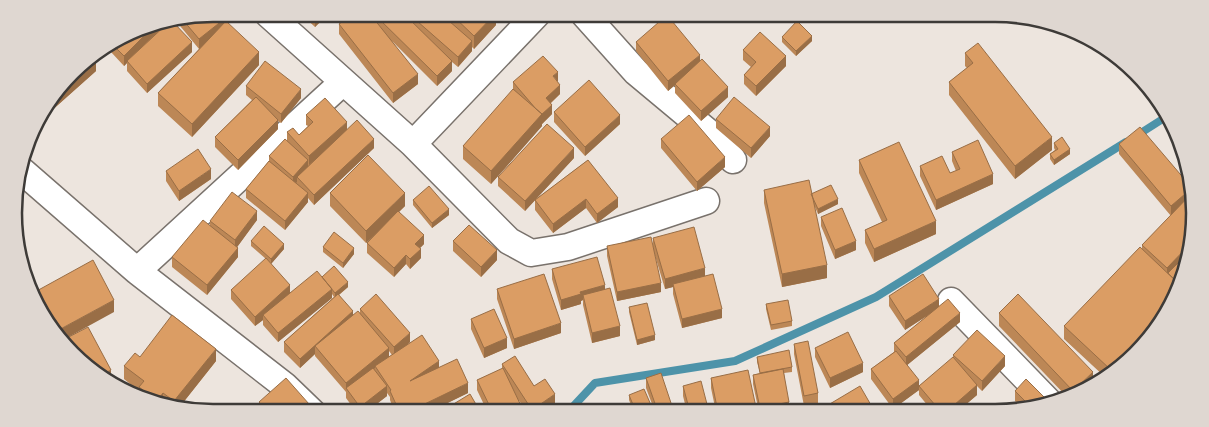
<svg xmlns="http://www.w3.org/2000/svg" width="1209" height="427" viewBox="0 0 1209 427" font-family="'Sofia Sans Condensed',sans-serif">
<rect width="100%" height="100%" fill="#ede5de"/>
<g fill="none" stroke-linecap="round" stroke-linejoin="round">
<path stroke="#4d93a9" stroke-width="8" d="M1136 136 1169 115
M568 412 595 383 735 361 876 297 1126 142"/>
<g stroke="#79726c" stroke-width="29">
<path id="street" d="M268 14 413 144 509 241 531 253 568 247 706 201
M584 14 636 72 714 137 733 160
M413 144 537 14
M21 170 137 271 285 386 313 413
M137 271 343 82
M951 301 1050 403"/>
</g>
<use href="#street" stroke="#fff" stroke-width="26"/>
</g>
<path fill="#bc8756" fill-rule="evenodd" d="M214 14 228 23 259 65 192 137 158 106V93L199 49 176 21Z
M301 14H328L315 27Z
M353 14H504L499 19 496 16V25L474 49 472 47V51L458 67 452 62V71L437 86 392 41 418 84 393 103 339 34V24Z
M671 14H687L680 22Z
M167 23 192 52 147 93 127 71V63L124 66 111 52V45L137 29Z
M782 37 812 41 796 56 782 42Z
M636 42 700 61 728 97 701 121 675 93V85L668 91 636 51Z
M743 50 786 66 756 96 744 84V75L751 67 743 60Z
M965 53 1052 150 1015 179 949 95V82L967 68 965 66Z
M82 64 96 71 50 112 48 109V115L34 127V125Z
M513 82H558L560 94 551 103 552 114 542 124V126L491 184 463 159V146L513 90Z
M246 86 301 98 281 123 278 121V129L238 170 215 147V137L252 100 246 95Z
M554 112 620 124 585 156 554 122Z
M306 115 347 129 374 148 314 205 308 198V202L285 230 246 198V189L269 161V156L287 141V132L299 135 308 126 306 125Z
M716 119 770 136 751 158 716 128Z
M661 139 725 167 697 191 661 148Z
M1054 143 1070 154 1054 165 1050 159V154L1055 150 1054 148Z
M1119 144 1192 188 1189 265 1127 363 1106 378 1064 339V326L1142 249V245L1171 216 1119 154Z
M952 152 993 184 936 210 920 176V166L950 173 956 171 952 161Z
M574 158 525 211 498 186V177Z
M588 160 618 207 597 223 586 208 553 233 535 210V200Z
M859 160 936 234 874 262 865 243V230L882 222 859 173Z
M166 171 211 179 179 201 166 181Z
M764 190 811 194 838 204 818 214 814 205 827 278 782 287 764 203Z
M330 193 405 206 399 212 424 244 420 248 421 258 410 269 406 264 394 277 367 253V243L376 234 366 243 330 206Z
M413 200 449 215 432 228 413 205Z
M821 217 856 250 835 259 821 226Z
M257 220 237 247 238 257 207 295 172 267V257L210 225V221Z
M653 238 705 276 722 318 682 328 673 294V287L665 289 653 249 661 292 617 301 607 256V246L653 248Z
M251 241 284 249 271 264 268 261 290 293 322 277 348 287 339 295 353 316 360 313V309L410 342 407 345 439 367 468 393 427 413H395L390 400V397L387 393V396L365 413H357L346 398V392L315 356V354L300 368 284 352V342L334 297 332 294V298L278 342 263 325V320L255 326 231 299V290L266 259 251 246ZM389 351 392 355 389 357Z
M453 241 497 260 481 277 453 251Z
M323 247 354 254 343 268 323 252Z
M552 269 605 289 620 336 592 343 583 305V300L581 301V304L561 310 552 279Z
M497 289 561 333 514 349 497 299Z
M889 296 939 306 960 322 907 365 919 390 893 409 871 379V369L894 352V343L930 314 905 330 889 306Z
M766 304 792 321V326L771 330 766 309Z
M629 307 655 340 637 345 629 312Z
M999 313 1093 384 1084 393 1068 398 999 326Z
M471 319 507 348 484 358 471 329Z
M794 344 818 393V403L804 406 794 354Z
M815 348 863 372 830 388 815 357Z
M953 355 1005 366 982 391 977 386V395L957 412H933L919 395V386L953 358Z
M140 357 216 361 178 409 162 407 139 396V391L124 379V366Z
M757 357 792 367V372L784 373 789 411 759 412 753 384V375L760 373 757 362Z
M502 364 534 386 555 404 542 413H527L518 399 524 413H488L477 390V380L502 369Z
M646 378 674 412H655L646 388Z
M711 378 757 412H716L711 388Z
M683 386 709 412H687L683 396Z
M1015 391 1050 403 1025 411 1015 401Z
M629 395 654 412H634L629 400Z
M259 402 317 413H247L259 410Z"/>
<path fill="#996e46" d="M319 14H328L315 27V18Z
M495 14H496V25L474 49V36Z
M499 14H504L499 19Z
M680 14H687L680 22Z
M228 16V26L199 49V39Z
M167 23 127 61V63L124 66V56L155 25Z
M812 36V41L796 56V51Z
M472 41V51L458 67V57Z
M192 42V52L147 93V84Z
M259 52V65L192 137V124Z
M700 55V64L668 91V81Z
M786 56V66L756 96V86Z
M452 61V71L437 86V76Z
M96 62V71L50 112V105L56 96Z
M558 72V82L553 76Z
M418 74V84L393 103V93Z
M560 85V94L546 107V98Z
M728 87V97L701 121V111Z
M301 89V98L281 123V114Z
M552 105V114L542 124V126L491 184V171L542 114Z
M48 108V115L34 127V125Z
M620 115V124L585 156V147Z
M278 120V129L238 170V160Z
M347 122V131L309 165V156Z
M770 127V136L751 158V148Z
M1052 137V150L1015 179V166Z
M374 139V148L314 205V195Z
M574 148V158L525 211V201Z
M1070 149V154L1054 165V160Z
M725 157V167L697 191V182Z
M308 160V169L297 177V182L293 186V177Z
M211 169V179L179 201V191Z
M993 174V184L936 210V200Z
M1192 188V198L1171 216V206Z
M308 193V202L285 230V221Z
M405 193V206L366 243V231Z
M618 198V207L597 223V214Z
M586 199V208L553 233V224Z
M838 199V204L818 214V209Z
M449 209V215L432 228V223Z
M257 211V220L235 250V240Z
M936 221V234L874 262V249Z
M424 235V244L415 253V244Z
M856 241V250L835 259V250Z
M284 244V249L271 264V259Z
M1190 244 1189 254 1167 278V268Z
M238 248V257L207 295V285Z
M354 248V254L343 268V263Z
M421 249V258L410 269V259Z
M497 250V260L481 277V267Z
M406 255V264L394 277V268Z
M827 265V278L782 287V274Z
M705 268V278L673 284V287L665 289V279Z
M348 282V287L335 298V293Z
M661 283V292L617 301V292Z
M290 285V295L263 315V320L255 326V317Z
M605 285V294L583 295V300L581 301V304L561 310V300L580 292Z
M332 289V298L278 342V333Z
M939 299V308L905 330V321Z
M114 300V312L63 340 55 332Z
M1171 308 1168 314 1127 363 1111 375V370Z
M722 309V318L682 328V319Z
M353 311V320L315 346V354L300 368V359Z
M960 313V322L906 366V357Z
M561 323V333L514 349V339Z
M620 326V336L592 343V333Z
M410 333V342L394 357V347Z
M655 335V340L637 345V340Z
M507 338V348L484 358V348Z
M389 348V357L375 366V368L348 391 346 388V392V383Z
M216 349V361L178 409 174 408V401Z
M1005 356V366L982 391V381Z
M439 361V371L410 381Z
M863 363V372L830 388V378Z
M111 370V379L107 381 102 379 99 376Z
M1093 372V384L1084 393 1073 396V391Z
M919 380V390L893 409V399Z
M468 383V393L427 413H406Z
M977 385V395L957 412H946Z
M387 386V396L365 413H360V407Z
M163 393V407L157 404V401Z
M555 394V404L542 413H532V410Z
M789 402V411L760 412V408Z"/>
<path fill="#db9d64" stroke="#996e46" d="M214 14H225L228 16 199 39 183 20Z
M311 14H319L315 18Z
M353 14H370L418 74 393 93 339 24Z
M374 14H404L452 61 437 76Z
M409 14H441L472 41 458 57Z
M451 14H495L474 36Z
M667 15 700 55 668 81 636 42Z
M226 21 259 52 192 124 158 93Z
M797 21 812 36 796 51 782 37Z
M173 22 192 42 147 84 127 61 168 23Z
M155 25 124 56 112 44 137 29Z
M760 32 786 56 756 86 744 75 756 62 743 50Z
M978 43 1052 137 1015 166 949 82 973 63 965 53Z
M543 56 558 72 553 76 560 85 546 98 552 105 541 115 542 114 536 109 513 82Z
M92 57 96 62 56 96 82 64Z
M702 59 728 87 701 111 675 84Z
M265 61 301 89 281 114 246 86Z
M589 80 620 115 585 147 554 112Z
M513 89 542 114 491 171 463 146Z
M256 97 278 120 238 160 215 137Z
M734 97 770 127 751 148 716 119Z
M325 98 347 122 309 156 287 132 293 128 299 135 313 122 306 115Z
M689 115 725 157 697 182 661 139Z
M357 120 374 139 314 195 297 177Z
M547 124 574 148 525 201 498 177Z
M1140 127 1192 188 1171 206 1119 144Z
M1062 137 1070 149 1054 160 1050 154 1058 149 1054 143Z
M285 139 308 160 293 177 269 156Z
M978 140 993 174 936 200 920 166 942 156 950 173 960 169 952 152Z
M899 142 936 221 874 249 865 230 887 220 859 160Z
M198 149 211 169 179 191 166 171Z
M368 155 405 193 366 231 330 193Z
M588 160 618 198 597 214 586 199 553 224 535 200Z
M269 161 308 193 285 221 246 189Z
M809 180 827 265 782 274 764 190Z
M831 185 838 199 818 209 811 194Z
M429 186 449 209 432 223 413 200Z
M232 192 257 211 235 240 210 221Z
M1193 192 1190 244 1167 268 1142 245Z
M842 208 856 241 835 250 821 217Z
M398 211 424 235 415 244 421 249 410 259 406 255 394 268 367 243Z
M203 220 238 248 207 285 172 257Z
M469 225 497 250 481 267 453 241Z
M264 226 284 244 271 259 251 241Z
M694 227 705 268 665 279 653 238Z
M334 232 354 248 343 263 323 247Z
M651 237 661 283 617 292 607 246Z
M1140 247 1180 285 1171 308 1111 370 1064 326Z
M1189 252V265L1180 285 1168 273Z
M597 257 605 285 580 292 581 294 561 300 552 269Z
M266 258 290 285 255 317 231 290Z
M93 260 114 300 55 332 48 325 33 293Z
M334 266 348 282 335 293 322 277Z
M317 271 332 289 278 333 263 315Z
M544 274 561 323 514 339 497 289Z
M713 274 722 309 682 319 673 284Z
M923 274 939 299 905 321 889 296Z
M610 288 620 326 592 333 583 295Z
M338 294 353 311 300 359 284 342Z
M376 294 410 333 394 347 360 309Z
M1018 294 1093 372 1073 391 999 313Z
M948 299 960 313 906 357 894 343Z
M788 300 792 321 771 325 766 304Z
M647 303 655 335 637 340 629 307Z
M494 309 507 338 484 348 471 319Z
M358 311 389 348 346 383 315 346Z
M172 315 216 349 174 401 163 393 157 401 139 387 144 381 124 366 135 353 140 357Z
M88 327 111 370 99 376 63 340Z
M977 330 1005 356 982 381 953 355Z
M848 332 863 363 830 378 815 348Z
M422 335 439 361 410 381 457 359 468 383 406 413H400L390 391 391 390 375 366Z
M808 341 818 393 804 396 794 344Z
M789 350 792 367 760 373 757 357Z
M896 351 919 380 893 399 871 369Z
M515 356 534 386 545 379 555 394 532 410 502 364Z
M953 357 977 385 946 412H941L919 386Z
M373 368 387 386 360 407 346 388Z
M503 368 524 412 523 413H493L477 380Z
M783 369 789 402 760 408 753 375Z
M748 370 757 412H718L711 378Z
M661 373 674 412H658L646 378Z
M286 378 317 413H269L259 402Z
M1026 379 1050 403 1032 408 1015 391Z
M701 381 709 412H690L683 386Z
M860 386 875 412H819L818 411Z
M644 389 654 412H636L629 395Z
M470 394 481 413H437L447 408Z
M255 406 262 413H247Z"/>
<path d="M0 0H1209V427H0ZM213 22H995A191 191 0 0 1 1186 213V213A191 191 0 0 1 995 404H213A191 191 0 0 1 22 213V213A191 191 0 0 1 213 22Z" fill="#dfd7d1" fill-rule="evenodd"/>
<path fill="none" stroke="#3e3b38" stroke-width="2.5" d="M213 22H995A191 191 0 0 1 1186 213V213A191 191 0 0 1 995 404H213A191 191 0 0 1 22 213V213A191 191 0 0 1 213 22Z"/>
</svg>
